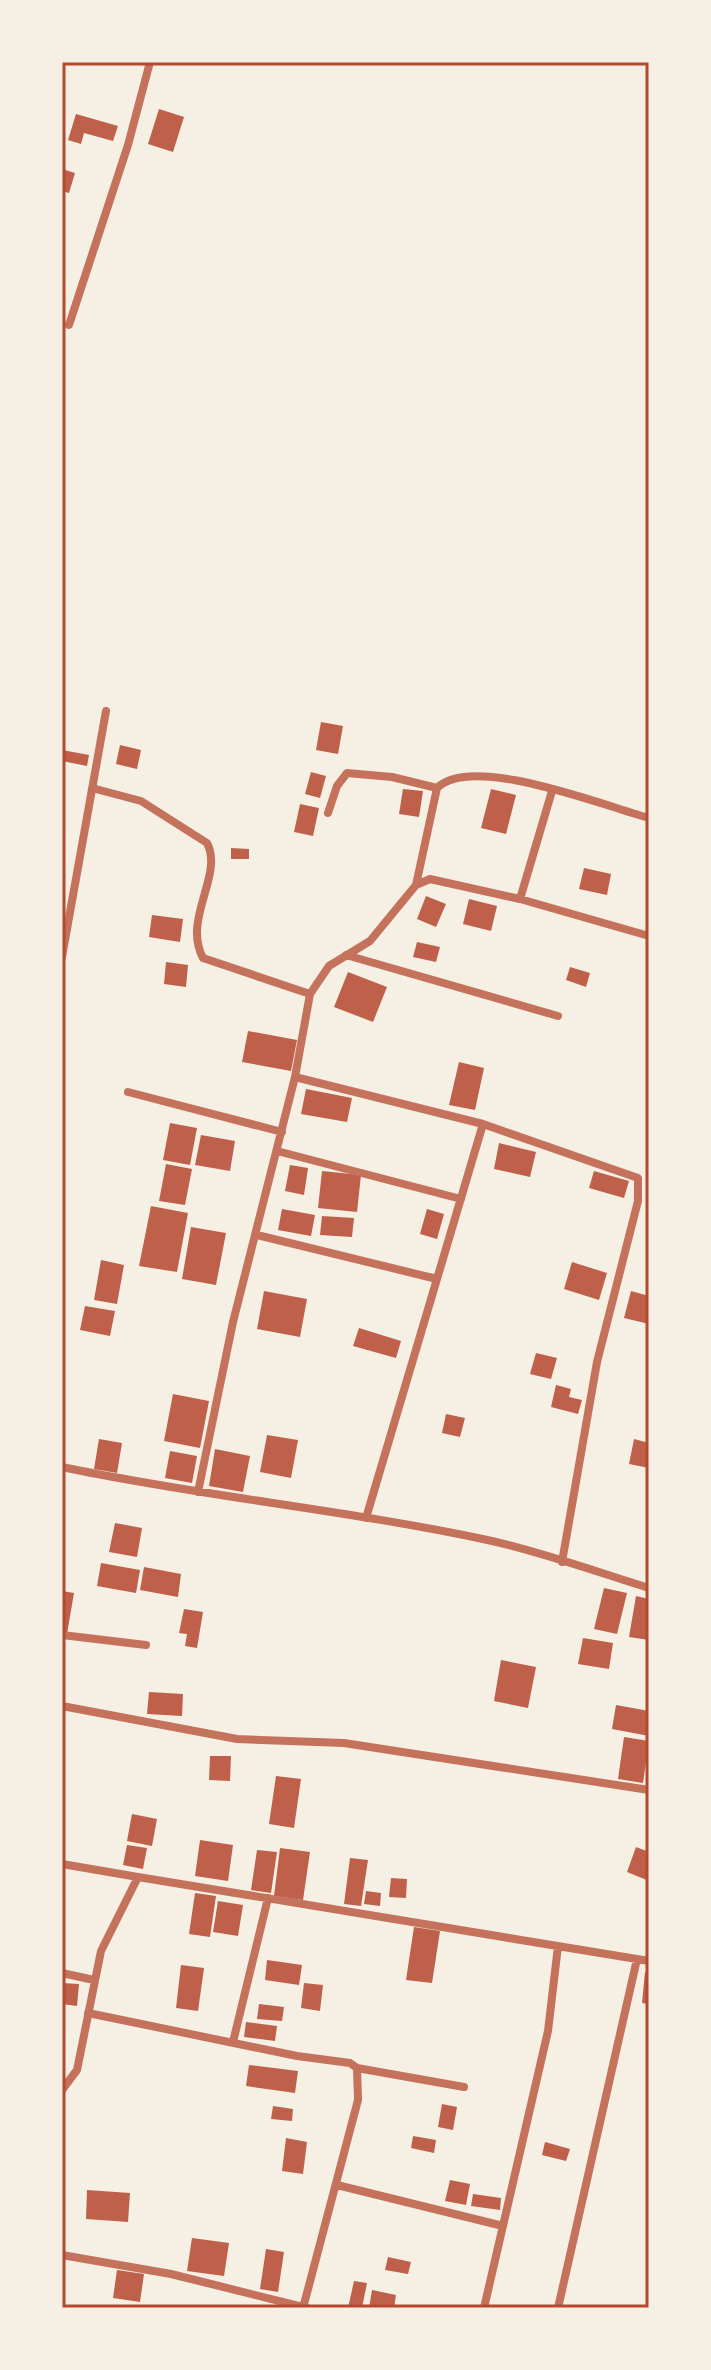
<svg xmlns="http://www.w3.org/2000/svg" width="711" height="2370" viewBox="0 0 711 2370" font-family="Bitter,serif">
<rect width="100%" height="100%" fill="#f6efe4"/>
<path fill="#bf614a" d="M159 109 184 117 173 152 148 144Z
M76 114 118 126 113 141 84 133 81 144 68 140Z
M62 169 75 173 69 193 62 191Z
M321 722 343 726 338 754 316 750Z
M120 745 141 750 137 769 116 764Z
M62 750 89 755 87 766 62 761Z
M311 772 326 776 320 798 305 794Z
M403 789 423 791 419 817 399 814Z
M491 789 516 795 506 834 481 828Z
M300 804 319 808 313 836 294 832Z
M231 848 249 849V859H231Z
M584 868 611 874 607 895 579 889Z
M426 896 446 904 436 927 417 919Z
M469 899 497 906 491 931 463 924Z
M152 915 183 919 180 942 149 937Z
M417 942 440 947 436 962 413 957Z
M166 962 188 965 186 987 164 984Z
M570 967 590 973 586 987 566 980Z
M348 972 387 987 373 1022 334 1007Z
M248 1031 297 1040 291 1071 242 1062Z
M459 1062 484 1068 475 1110 449 1105Z
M306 1089 352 1098 347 1122 301 1114Z
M170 1123 197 1128 190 1165 163 1160Z
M201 1135 235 1141 230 1171 195 1165Z
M499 1143 536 1152 530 1177 494 1169Z
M166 1164 192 1169 185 1205 159 1201Z
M290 1165 308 1168 304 1195 285 1191Z
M322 1171 361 1175 357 1212 318 1208Z
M594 1171 629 1181 624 1198 589 1188Z
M151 1206 188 1213 177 1272 139 1266Z
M282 1209 315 1215 311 1236 278 1230Z
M427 1209 444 1214 437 1239 420 1234Z
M322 1216 354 1218 352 1237 320 1235Z
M191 1227 226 1233 216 1285 182 1279Z
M101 1260 124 1265 117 1304 94 1300Z
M572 1262 607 1273 599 1300 564 1289Z
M264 1291 307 1299 300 1337 257 1329Z
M631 1291 649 1296V1324L624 1318Z
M85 1306 115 1311 110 1336 80 1330Z
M359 1328 401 1341 396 1358 353 1346Z
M536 1353 557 1358 551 1379 530 1374Z
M556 1385 571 1389 569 1397 582 1400 578 1414 551 1407Z
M173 1394 209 1401 200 1448 164 1441Z
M446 1414 465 1418 460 1437 442 1433Z
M267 1435 298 1440 291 1478 260 1472Z
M99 1439 122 1443 117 1473 94 1469Z
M634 1439 649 1443V1468L629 1464Z
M215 1449 250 1456 243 1492 209 1486Z
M170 1451 197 1456 192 1483 165 1478Z
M115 1523 142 1528 137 1557 109 1552Z
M101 1563 140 1570 136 1593 97 1586Z
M144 1567 181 1574 178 1597 140 1590Z
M604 1588 627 1593 617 1634 594 1629Z
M62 1591 74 1593 67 1634 62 1633Z
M636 1596 649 1599V1640L629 1637Z
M184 1609 203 1612 197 1648 185 1646 187 1634 179 1633Z
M583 1638 613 1643 609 1669 578 1664Z
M501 1660 536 1667 528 1708 494 1701Z
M149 1692 183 1694 182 1716 147 1714Z
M616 1705 649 1711V1736L612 1729Z
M624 1737 649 1741 643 1783 618 1779Z
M210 1756H231L230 1781 209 1780Z
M276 1776 301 1779 294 1828 269 1824Z
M132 1814 157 1819 152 1846 127 1841Z
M200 1840 233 1845 228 1881 195 1876Z
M127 1845 147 1848 143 1869 123 1865Z
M636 1847 649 1852V1881L627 1872Z
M280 1848 310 1852 303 1900 274 1896Z
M257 1850 277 1852 271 1893 251 1890Z
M350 1858 368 1860 361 1906 344 1904Z
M391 1878 407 1879 406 1898 389 1897Z
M366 1891 381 1893 380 1906 364 1904Z
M195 1893 216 1896 210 1937 189 1934Z
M218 1901 243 1905 238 1936 213 1932Z
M414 1927 440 1931 432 1983 406 1980Z
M267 1960 302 1965 299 1985 265 1980Z
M181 1965 204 1968 198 2011 176 2008Z
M645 1972 649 1973V2004L642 2003Z
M62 1983 79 1984 77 2006 62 2004Z
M304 1983 323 1985 320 2011 301 2008Z
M259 2004 284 2007 282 2021 257 2019Z
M246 2022 277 2026 275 2041 244 2037Z
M249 2065 298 2071 295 2093 246 2086Z
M442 2104 457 2107 453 2130 438 2127Z
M273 2106 293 2109 292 2121 271 2119Z
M413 2136 436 2140 434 2153 411 2148Z
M286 2138 307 2142 303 2174 282 2171Z
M545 2142 570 2149 566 2161 542 2155Z
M450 2180 470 2184 466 2205 445 2201Z
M87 2190 130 2193 128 2222 86 2219Z
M473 2194 501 2198 500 2210 471 2206Z
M192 2238 229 2243 224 2276 187 2271Z
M266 2249 284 2252 278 2292 260 2289Z
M388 2257 411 2262 408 2274 385 2270Z
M117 2270 144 2274 140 2302 113 2298Z
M354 2281 367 2283 362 2308H348Z
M372 2290 396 2295 394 2308H369Z"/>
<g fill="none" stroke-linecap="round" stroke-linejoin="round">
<path stroke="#c5725c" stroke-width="8" d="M69 325 128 145 150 62
M92 788 141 801 207 843C224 875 182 919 203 958L310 994
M328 813 337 786 347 773 392 777 437 788
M416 885 437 788C472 753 604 806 649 818
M520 899 552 791
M346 955 558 1016
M62 957 106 711
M295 1077 483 1124 638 1178V1201L597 1362 562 1562
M128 1092 282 1132
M277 1151 461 1199
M257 1235 437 1279
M62 1467C204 1497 350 1510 492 1541 545 1553 597 1572 649 1588
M198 1492 233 1322 295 1077 310 994 329 966 370 941 416 885 430 879 520 899 649 936
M366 1518 483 1124
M62 1635 146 1645
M62 1706 237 1739 344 1743 649 1790
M62 1864 138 1877 101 1951 77 2070 62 2090
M138 1877 649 1961
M62 1973 94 1980
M88 2013 297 2056 350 2063 357 2068 358 2100 303 2308
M233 2042 268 1898
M357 2068 464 2087
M337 2185 503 2226
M62 2255 171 2274 307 2308
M484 2308 548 2031 558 1946
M558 2308 637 1959"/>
</g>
<rect width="711" height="2370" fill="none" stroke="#f6efe4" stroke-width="128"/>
<rect x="64" y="64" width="583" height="2242" fill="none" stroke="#b5482f" stroke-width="3"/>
</svg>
